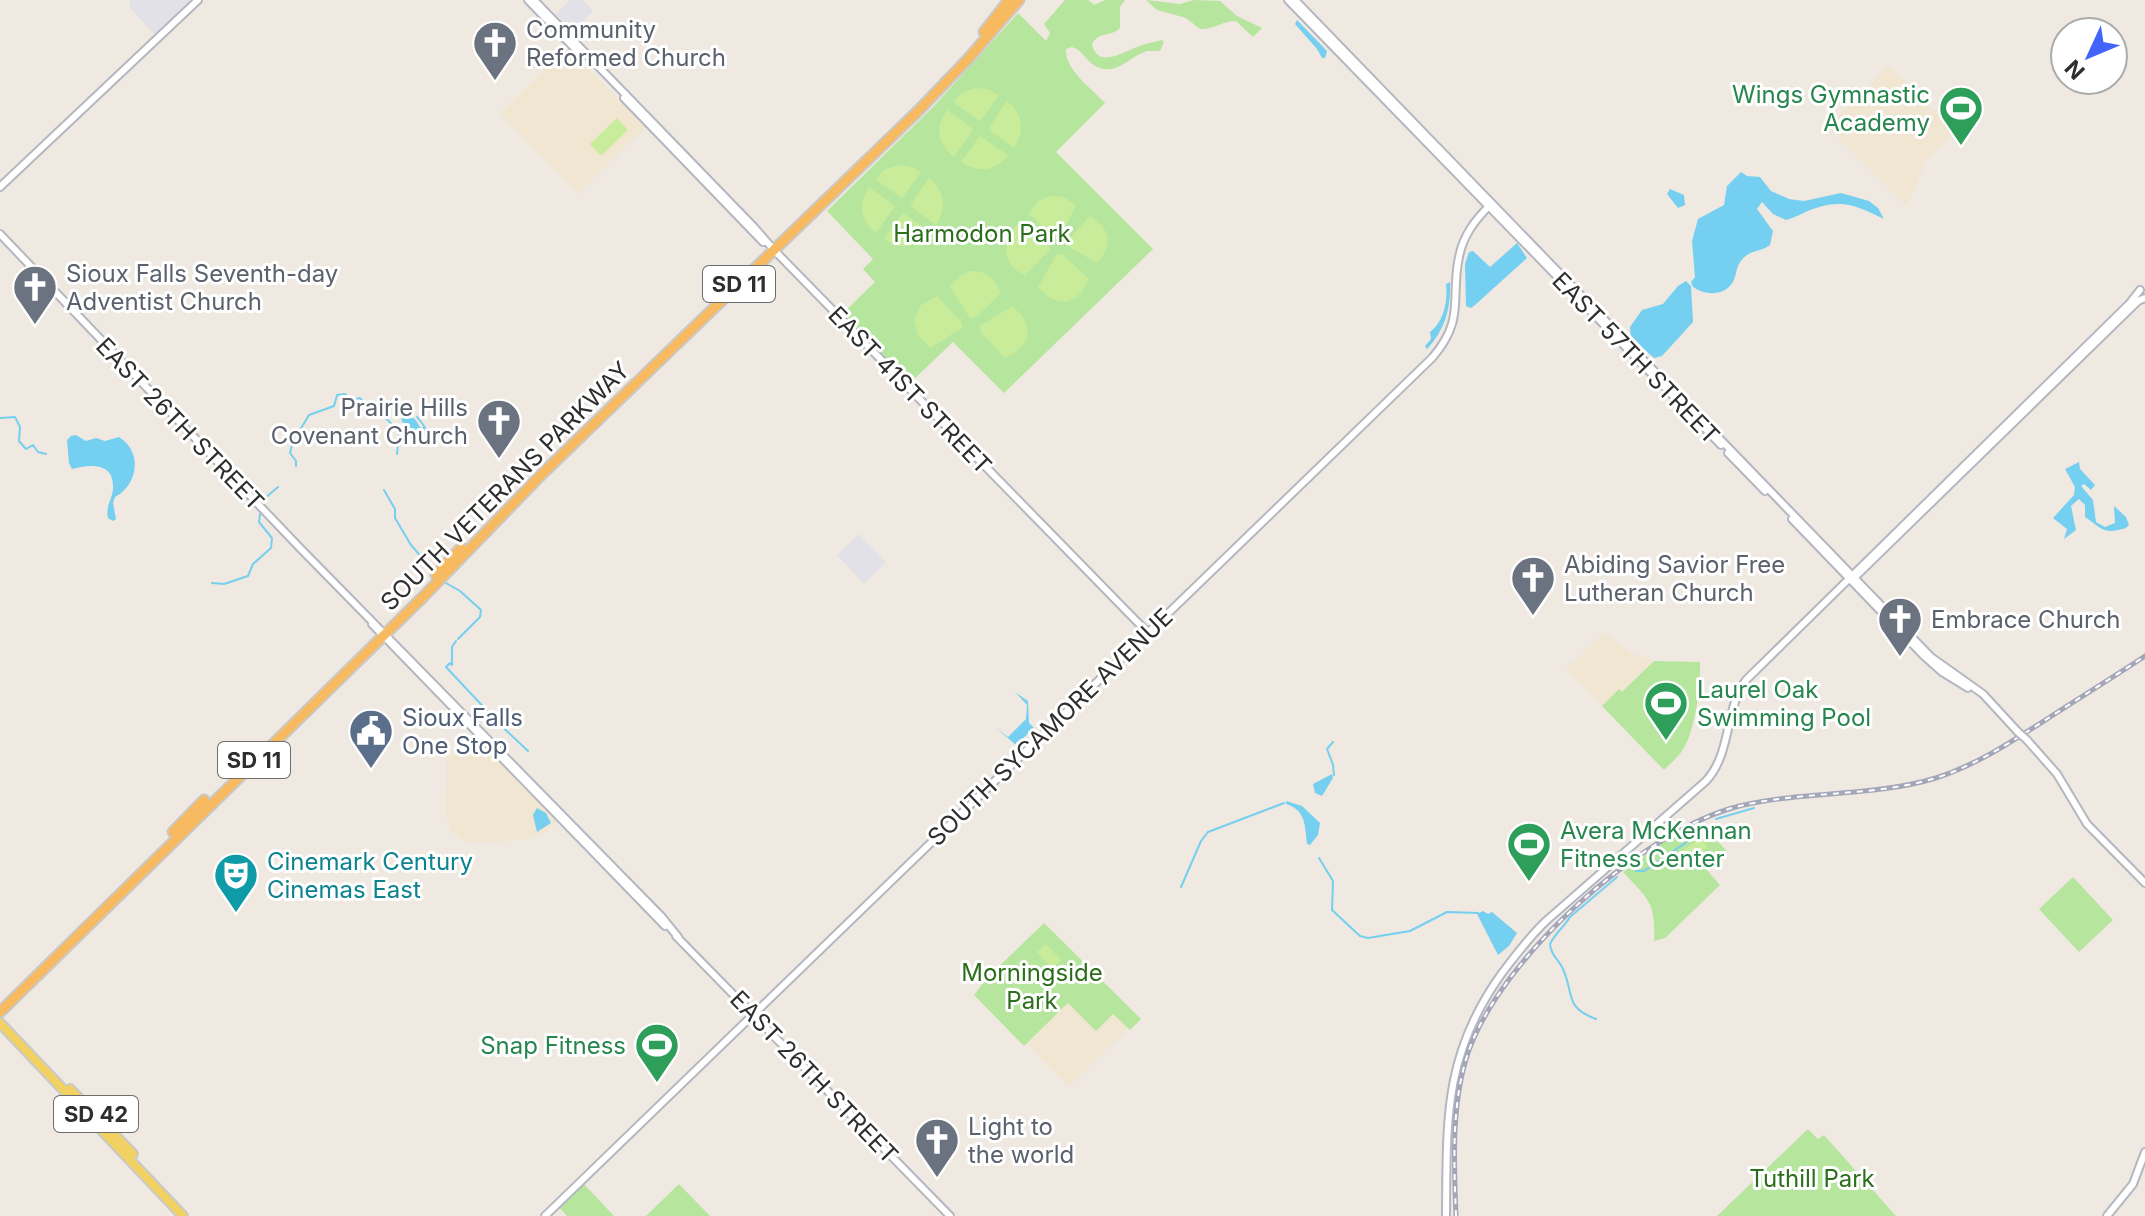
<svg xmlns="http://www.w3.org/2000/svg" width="2145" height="1216" viewBox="0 0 2145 1216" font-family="Inter,sans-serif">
<rect width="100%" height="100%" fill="#efe9e1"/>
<path fill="#e3e1e8" d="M130 0H189L192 3 156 36 130 8Z
M570 0H583L593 11 572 32 556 14Z
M859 534 886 562 864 584 837 555Z"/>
<path fill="#f0e6d1" d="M568 48 646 127 578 194 500 113Z
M1889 65 1955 132 1924 163 1915 190 1905 205 1828 127Z
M1605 632 1631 653 1654 661 1622 693 1618 690 1602 706 1566 669Z
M479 740 556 821 547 831 528 839 476 843 463 841 451 831 446 815 447 757 464 752Z
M1068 1003 1113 1014 1128 1029 1069 1087 1027 1044Z"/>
<path fill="#b6e59e" d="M1065 0H1088L1094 5 1105 0H1125L1120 7V28C1112 37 1099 31 1092 44 1098 71 1126 50 1142 45 1148 43 1155 42 1162 40L1164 42 1160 51C1159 51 1148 51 1147 51 1130 56 1117 76 1097 67 1086 62 1084 51 1072 47L1066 49C1064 69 1092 89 1105 103L1056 152 1153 249 1004 393 953 342 910 383 842 314 875 282 863 269 873 259 827 211 934 106 1018 13 1046 41 1050 33 1044 24Z
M1146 0 1180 4 1194 0 1220 1 1237 16 1262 28 1253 37 1236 21C1222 21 1213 30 1200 29L1186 18 1157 10Z
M1654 661 1700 662C1701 685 1695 733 1682 751 1677 758 1670 764 1664 770L1602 706 1619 689 1622 692Z
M1700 823 1726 850 1706 869 1720 885 1665 938 1654 941C1656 902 1648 899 1623 872L1657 846Z
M2073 877 2113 920 2079 952 2039 909Z
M1044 923 1141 1019 1130 1030 1113 1014 1096 1031 1068 1003 1024 1046 974 995 987 978Z
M1808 1129 1818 1139 1824 1135 1896 1216H1717Z
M581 1181 614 1216H567L557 1205Z
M679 1184 710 1216H646Z"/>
<path fill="#c9ec9a" d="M975 88 987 89 999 95 980 121 953 102 962 93Z
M1007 101C1023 114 1025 131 1014 148L988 129Z
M947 110 973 129 954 157C937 144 935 126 947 110Z
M617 118 628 130 601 156 590 144Z
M980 136 1008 155C995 172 978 173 961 162Z
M897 165 909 166 921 172 902 198 875 179 884 170Z
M929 178C945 191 947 208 936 225L910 206Z
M869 187 895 206 876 233C860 220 858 204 869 187Z
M1050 196 1064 197 1076 206 1060 236 1055 237 1029 214 1037 202Z
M903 213 930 232C917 249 901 250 884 239Z
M1090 216C1111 228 1113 247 1097 263L1068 246 1067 241Z
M1017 225 1049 244 1050 249 1025 276C1003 264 1000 244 1017 225Z
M1057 254H1062L1089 279C1077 306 1058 309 1038 287Z
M970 271C987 270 995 279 1001 293L975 318H970L950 287 960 276Z
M937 296 962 323V328L930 348 918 335 914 320 921 305Z
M1012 306C1035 325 1032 346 1005 358L980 331V326Z
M1701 838 1708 847 1691 859 1685 851 1690 860 1675 871 1668 861Z
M1046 944 1061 960 1053 969 1037 952Z"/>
<path fill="#75cff0" d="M1297 20 1327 51 1325 58H1322L1317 49 1295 24Z
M1741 172 1747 176 1760 177 1771 191 1789 199 1804 201 1841 193 1869 201 1878 208 1884 219C1862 208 1844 198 1816 208 1806 211 1797 217 1786 220L1773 214 1762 202 1757 209 1773 231 1770 245C1762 251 1754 250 1747 255 1735 264 1738 272 1733 282 1724 297 1704 295 1693 287L1691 282 1695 277 1692 241 1698 219 1724 205 1727 186Z
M1670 189 1684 195 1685 205 1678 208 1667 194Z
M1517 243 1527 258 1475 305 1471 308 1466 306 1465 264 1469 252 1473 251 1490 267Z
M1686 281 1691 286 1693 322 1662 356 1654 358 1631 338 1630 327 1642 310 1663 304 1678 286Z
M1450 282C1451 308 1445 330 1427 349L1425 346 1431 339 1430 332C1444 322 1448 300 1446 284Z
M417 415 428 430 413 446 420 432 411 439 401 419 407 416 415 419 422 430 423 426 416 417Z
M76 435 86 441 96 438 105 441 119 437C143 452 138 485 115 497L113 503 116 519 113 521 108 518C105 505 114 497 113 486 113 461 87 465 72 469L69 463 67 440 71 436Z
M2079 462 2080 469 2095 485 2091 490 2084 484 2081 486 2093 500 2096 522 2105 527 2115 523 2114 506 2126 517 2129 525 2126 528C2103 535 2103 529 2085 517V505L2079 499 2071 506 2076 530 2064 539 2067 529 2053 518 2074 495 2075 487 2065 469Z
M1015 692 1028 701 1029 723 1034 728 1016 745 995 727 1008 737 1026 719 1027 705Z
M1332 774 1333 778 1322 796 1315 793 1313 784Z
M1286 801 1302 806 1320 823 1318 835 1310 845 1307 844C1305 826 1306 810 1286 804Z
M537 808 546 813 551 823 537 832 533 815Z
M1483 911 1488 914 1492 912 1517 933 1509 946 1498 955 1477 914Z"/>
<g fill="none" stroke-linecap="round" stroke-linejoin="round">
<path stroke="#75cff0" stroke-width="2" d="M0 418 15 417 20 427 19 441 26 449 33 445 38 452 46 454
M296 466V461L290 453 295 433 300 430 309 415 334 406 337 395 345 394 352 400 360 398 370 411C382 413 392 423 399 433L397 454
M384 490 395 509V518L411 545 431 568
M264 499 278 487
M212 583 224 584 248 576 253 564 271 548 272 538 259 522 260 514
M446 583 460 591 481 610 480 617 458 639
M456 641 452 647V665L450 663 446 667 492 716
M494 719 528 751
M1333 742 1327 749 1333 765 1334 775
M1716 819 1754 808
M1319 858 1333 881 1332 910 1360 936 1368 938 1410 931 1447 912 1478 913
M1636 871H1644L1706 829
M1181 887 1201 841 1208 832 1284 803
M1596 1019C1563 1007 1575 993 1562 967 1557 958 1551 955 1550 944 1556 932 1565 926 1570 917L1617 877"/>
<g stroke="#b4b7c1" stroke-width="10">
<path id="secondary" d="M528 0 582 56
M534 0 753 226 774 250 1148 633
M1288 0 1721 445
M1295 0 1931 657 1983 694 2018 732
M624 98 763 242
M0 187 198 0
M0 234 300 548 661 916 678 937
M1728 453 1765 491
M1792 519 1923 655 1942 672 1968 688
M1853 579 2138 301 2145 298
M372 624 665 926
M2027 740 2057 774 2087 824 2145 883
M676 936 950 1216
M545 1216 1432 358C1466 319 1450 298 1459 257 1463 235 1476 219 1491 204
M1446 1216C1447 1120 1443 1055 1502 973 1516 955 1529 937 1546 921L1706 781C1732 753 1724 710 1746 680L2129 304 2140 290
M2107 1216 2133 1184 2145 1152"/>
</g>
<g stroke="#c9c9c9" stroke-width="12">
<path id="primary" d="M0 1023 183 1216
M70 1089 133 1154"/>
</g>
<g stroke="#c9c9c9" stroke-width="13">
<path id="trunk" d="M984 32 1009 0
M436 575 461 548
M173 832 204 800
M0 1012 423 597 541 475 918 111 968 59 1019 0"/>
</g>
<use href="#secondary" stroke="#fff" stroke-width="6"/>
<use href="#primary" stroke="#f2d163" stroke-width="8"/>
<use href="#trunk" stroke="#f8ba60" stroke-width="9"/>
<g stroke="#a3a6b8" stroke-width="5">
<path id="rail" d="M1456 1216C1454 1163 1451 1104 1468 1053 1500 959 1637 836 1732 808 1798 790 1870 798 1936 778 1979 764 2016 739 2053 715 2084 695 2115 676 2145 656"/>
</g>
<use href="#rail" stroke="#fff" stroke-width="2" stroke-dasharray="6" stroke-linecap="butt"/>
<g stroke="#b4b7c1" stroke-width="10" stroke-linecap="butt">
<path id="secondary-bridge" d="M2018 732 2027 740"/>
</g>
<use href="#secondary-bridge" stroke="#fff" stroke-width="6"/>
</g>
<defs>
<g id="church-pin" transform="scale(2.3)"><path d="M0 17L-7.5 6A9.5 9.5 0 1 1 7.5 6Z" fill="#6b7280" stroke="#fff"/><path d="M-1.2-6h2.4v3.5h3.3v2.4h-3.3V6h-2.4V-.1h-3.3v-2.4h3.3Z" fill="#fff"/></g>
<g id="stadium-pin" transform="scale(2.3)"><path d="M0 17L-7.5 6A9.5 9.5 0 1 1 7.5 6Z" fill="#2e9e5b" stroke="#fff"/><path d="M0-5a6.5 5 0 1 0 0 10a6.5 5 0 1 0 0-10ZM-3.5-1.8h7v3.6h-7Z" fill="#fff"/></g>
<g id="civic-pin" transform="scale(2.3)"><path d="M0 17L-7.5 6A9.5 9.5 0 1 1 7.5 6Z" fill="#5c6f8a" stroke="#fff"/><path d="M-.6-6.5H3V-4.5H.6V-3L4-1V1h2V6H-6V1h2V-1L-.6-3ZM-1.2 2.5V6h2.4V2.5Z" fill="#fff"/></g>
<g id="theatre-pin" transform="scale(2.3)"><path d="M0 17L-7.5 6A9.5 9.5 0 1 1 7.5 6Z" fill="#0f9aa8" stroke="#fff"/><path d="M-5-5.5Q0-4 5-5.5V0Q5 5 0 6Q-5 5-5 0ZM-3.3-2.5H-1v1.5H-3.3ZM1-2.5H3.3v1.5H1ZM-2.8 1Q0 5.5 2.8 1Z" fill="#fff"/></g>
</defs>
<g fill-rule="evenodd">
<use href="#church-pin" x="495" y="43"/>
<use href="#stadium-pin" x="1961" y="108"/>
<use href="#church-pin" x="35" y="287"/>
<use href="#church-pin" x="499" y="421"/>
<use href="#church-pin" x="1533" y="578"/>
<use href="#church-pin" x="1900" y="619"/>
<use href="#stadium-pin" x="1666" y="703"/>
<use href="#civic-pin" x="371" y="731"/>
<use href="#stadium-pin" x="1529" y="844"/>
<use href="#theatre-pin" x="236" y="875"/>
<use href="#stadium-pin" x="657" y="1045"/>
<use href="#church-pin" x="937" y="1140"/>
</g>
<g text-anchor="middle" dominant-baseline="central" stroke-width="6" stroke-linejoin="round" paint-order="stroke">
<g fill="#fff" stroke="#6d6d6d" stroke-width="2">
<rect x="703" y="266" width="72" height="36" rx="6"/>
<rect x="218" y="742" width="72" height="36" rx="6"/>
<rect x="54" y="1096" width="84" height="36" rx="6"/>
</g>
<g font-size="22" font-weight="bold" fill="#2e2e2e">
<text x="739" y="284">SD 11</text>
<text x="254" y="760">SD 11</text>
<text x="96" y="1114">SD 42</text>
</g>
<g font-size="24" fill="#5b616d" stroke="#fff" text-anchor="start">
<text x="526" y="29">Community<tspan x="526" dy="28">Reformed Church</tspan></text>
<text x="66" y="273">Sioux Falls Seventh-day<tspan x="66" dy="28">Adventist Church</tspan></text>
<text x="468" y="407" text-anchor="end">Prairie Hills<tspan x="468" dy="28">Covenant Church</tspan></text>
<text x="1564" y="564">Abiding Savior Free<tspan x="1564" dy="28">Lutheran Church</tspan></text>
<text x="1931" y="619">Embrace Church</text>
<text x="968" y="1126">Light to<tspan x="968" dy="28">the world</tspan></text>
</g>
<g font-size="24" fill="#27864d" stroke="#fff" text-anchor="end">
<text x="1930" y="94">Wings Gymnastic<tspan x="1930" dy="28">Academy</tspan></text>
<text x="1697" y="689" text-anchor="start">Laurel Oak<tspan x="1697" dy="28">Swimming Pool</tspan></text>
<text x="1560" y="830" text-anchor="start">Avera McKennan<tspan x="1560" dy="28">Fitness Center</tspan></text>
<text x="626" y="1045">Snap Fitness</text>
</g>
<g font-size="24" fill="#2c6e1b" stroke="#fff">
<text x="982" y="233">Harmodon Park</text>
<text x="1032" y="972">Morningside<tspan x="1032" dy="28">Park</tspan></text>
<text x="1812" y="1178">Tuthill Park</text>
</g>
<g font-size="24" fill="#2e2e2e" stroke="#fff">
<text transform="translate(1636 358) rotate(46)">EAST 57TH STREET</text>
<text transform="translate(910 390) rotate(46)">EAST 41ST STREET</text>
<text transform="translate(180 424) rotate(46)">EAST 26TH STREET</text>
<text transform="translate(505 486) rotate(-45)">SOUTH VETERANS PARKWAY</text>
<text transform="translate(1050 727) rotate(-44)">SOUTH SYCAMORE AVENUE</text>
<text transform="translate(814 1077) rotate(46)">EAST 26TH STREET</text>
</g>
<g font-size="24" fill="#4e5e75" stroke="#fff" text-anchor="start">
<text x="402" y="717">Sioux Falls<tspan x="402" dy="28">One Stop</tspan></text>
</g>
<g font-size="24" fill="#0d838f" stroke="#fff" text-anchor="start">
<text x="267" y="861">Cinemark Century<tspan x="267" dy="28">Cinemas East</tspan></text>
</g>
</g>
<g transform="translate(2089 56) rotate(226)"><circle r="38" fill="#ffffff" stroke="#ababab" stroke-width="2"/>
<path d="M0-6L14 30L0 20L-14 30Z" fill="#4264fb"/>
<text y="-12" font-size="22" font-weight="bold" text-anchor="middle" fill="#2e2e2e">N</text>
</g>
</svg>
